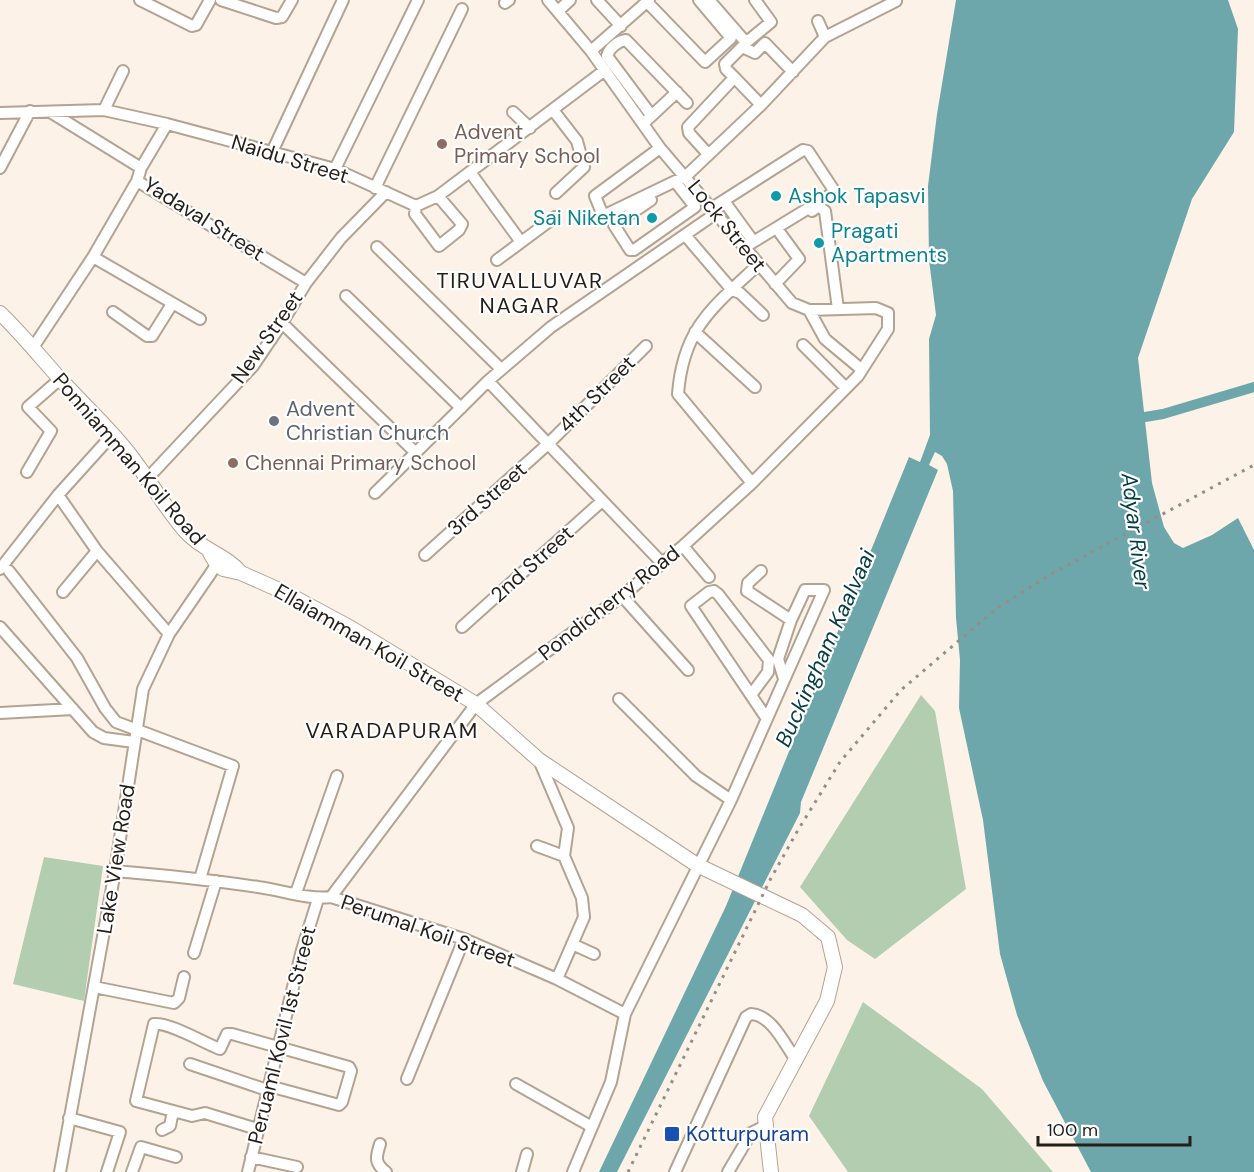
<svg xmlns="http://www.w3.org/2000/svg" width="1254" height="1172" viewBox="0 0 1254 1172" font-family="'DM Sans',sans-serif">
<rect width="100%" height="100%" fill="#fdf2e8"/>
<path fill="#b3cdb0" d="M921 695 935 711 966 889 875 959 847 940 800 887Z
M44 857 103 866 84 1001 13 984Z
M863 1002 982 1089 1053 1172H848L809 1116Z"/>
<path fill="#6da7ab" d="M956 0H1228L1238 29 1234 132 1192 199 1138 358 1152 483 1164 527 1174 543 1183 548 1212 535 1238 518 1254 550V1172H1091L1043 1081 1017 1015 1000 954 983 820 959 708 960 660 956 618 953 491 947 464 942 456 935 452 929 465 938 470 801 802 800 813 617 1172H599L726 906 909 457 920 462 930 435 929 339 936 315 929 260 928 186 937 114Z"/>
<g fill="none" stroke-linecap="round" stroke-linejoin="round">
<path stroke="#6da7ab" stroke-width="10" d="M1133 419 1163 414 1254 387"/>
<g stroke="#b3a392" stroke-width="14">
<path id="minor" d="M140 0 192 26 196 25 210 0
M221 0 276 18 282 17 292 0
M597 0 621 26
M709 0 743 39 748 41 771 22 755 0
M647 2 705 62 731 38 699 0
M505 3 509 0
M558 11 570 0
M818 21 825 37
M591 51 649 0
M736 79 726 69 725 64 742 47 755 53 765 43 793 72
M104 110 123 71
M553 110 577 141 584 167 556 193
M513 112 530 128
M0 113 104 110 167 124 335 169 416 206 438 196 605 70
M52 113 141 168 137 181 306 283
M651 115 607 56C609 48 618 41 626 40L687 103
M646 121 677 92
M660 148 595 196 602 213 607 214 686 176 761 105 825 37 896 1
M272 152 343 0
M708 154 689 133 688 127 732 80 736 79 761 105
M0 168 30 111
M141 168 167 124
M335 169 418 0
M470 172 521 242
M375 188 462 9
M651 200 614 225 630 250H634L695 207 677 184
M724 201 753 241
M416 206 415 214 439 246 459 230 462 224 438 196
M712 208 803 150 808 151 835 192 745 247
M812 211 818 206 825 211 838 309
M685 235 732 290 740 293 763 315
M377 247 501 369
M93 257 200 319
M497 260 555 217
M775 284 799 259 780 233
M346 296 461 408
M809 310 825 339 861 369
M113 312 147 336H152L172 304
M282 323 415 452
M695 332 755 387
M803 345 846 388
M34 346 93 257 137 181
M488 381 661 562
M27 472 51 431 28 407 60 379
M146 480 253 366 282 323 306 283 341 238 386 192
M752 483 678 394C683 328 713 307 758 265
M375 493 488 381 551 327 715 214
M58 495 97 551 169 634
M683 546 709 577
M425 555 549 443 646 346
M0 569 58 495 113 434
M9 571 77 658 105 708 116 722 233 766 200 879
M761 571 748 583 747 591 791 620 778 659 784 679
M63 592 97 551
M622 596 688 670
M0 627 93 732 104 738 134 742
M462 627 602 501
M751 695 768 672 769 660 718 594 714 591 709 592 691 606 767 719
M619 699 696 776 731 800
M0 713 73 709
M539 760 568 828 564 856 582 898 584 917 557 979
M537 846 564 856
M115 871C163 875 211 880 258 887 282 890 308 900 331 897L464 939 557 979 625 1014
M296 893 337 776
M331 897 476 704 622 596 683 546 752 483 858 376 888 329V313L876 308 809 310 792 303 660 148 591 51 548 0
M572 944 594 954
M194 953 216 881
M94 987 174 1003 179 998 184 977
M190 1064 267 1090
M407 1079 464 939
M516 1084 592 1127
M69 1118 120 1132 107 1172
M257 1129 205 1113 192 1116 136 1101 154 1024C169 1022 204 1043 220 1049L227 1034H232L349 1067 351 1071 342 1102 339 1105 269 1086
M162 1130 170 1126 173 1111
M380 1144C376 1157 374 1163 386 1172
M251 1157 297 1167
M60 1172 115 871 143 689 169 634 217 564
M132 1172 141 1147 176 1157
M248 1172 302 950 318 899
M522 1172 527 1154
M573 1172 611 1082 625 1014 731 800 824 590H805L791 620
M675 1172 746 1017 751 1014C772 1015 785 1045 796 1060
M728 1172 751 1133 765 1126"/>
</g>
<g stroke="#b3a392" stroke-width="16">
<path id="tertiary" d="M0 313C22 334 41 358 61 380 83 404 107 426 127 451 148 477 164 507 186 532 202 550 226 555 241 573
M210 553 216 563 223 569 241 573 286 593 351 628 476 704 539 760 697 865 802 915 828 937 835 967 827 1001 765 1117 771 1172"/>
</g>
<use href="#minor" stroke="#fff" stroke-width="10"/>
<use href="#tertiary" stroke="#fff" stroke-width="14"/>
<path stroke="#968d85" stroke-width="3" stroke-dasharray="3 6" stroke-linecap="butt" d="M628 1172 770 880 798 830 840 762 901 690 996 609 1051 574 1254 465"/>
</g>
<g fill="#8d6e63" stroke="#fff" stroke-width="2">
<circle cx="442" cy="144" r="6"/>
<circle cx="233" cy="463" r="6"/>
</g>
<g fill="#0f9aa8" stroke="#fff" stroke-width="2">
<circle cx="776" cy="196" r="6"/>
<circle cx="652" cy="218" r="6"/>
<circle cx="819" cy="243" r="6"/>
</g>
<circle fill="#6b7280" stroke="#fff" stroke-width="2" cx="274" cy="421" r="6"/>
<rect fill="#1a4fb4" stroke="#fff" stroke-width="2" x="664" y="1126" width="16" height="16" rx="3"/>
<g text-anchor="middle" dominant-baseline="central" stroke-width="4.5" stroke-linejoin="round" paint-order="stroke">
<g font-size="21" fill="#785e54" stroke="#fff" text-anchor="start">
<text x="454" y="132">Advent<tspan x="454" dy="24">Primary School</tspan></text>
<text x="245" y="463">Chennai Primary School</text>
</g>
<g font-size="21" fill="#251f19" stroke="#fff">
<text transform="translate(290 159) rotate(17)">Naidu Street</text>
<text transform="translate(204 219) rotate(32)">Yadaval Street</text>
<text transform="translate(727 226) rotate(51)">Lock Street</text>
<text transform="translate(267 337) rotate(-55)">New Street</text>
<text transform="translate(597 394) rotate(-45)">4th Street</text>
<text transform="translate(129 459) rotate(49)">Ponniamman Koil Road</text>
<text transform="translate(487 499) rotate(-42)">3rd Street</text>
<text transform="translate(532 564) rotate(-42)">2nd Street</text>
<text transform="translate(609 603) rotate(-38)">Pondicherry Road</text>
<text transform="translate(369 643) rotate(30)">Ellaiamman Koil Street</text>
<text transform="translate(116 859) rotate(-81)">Lake View Road</text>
<text transform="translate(428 931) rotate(19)">Perumal Koil Street</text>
<text transform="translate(282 1035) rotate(-76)">Peruaml Kovil 1st Street</text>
</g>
<g font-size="21" fill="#0d838f" stroke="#fff" text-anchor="start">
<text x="788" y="196">Ashok Tapasvi</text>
<text x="640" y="218" text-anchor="end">Sai Niketan</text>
<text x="831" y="231">Pragati<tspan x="831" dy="24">Apartments</tspan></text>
</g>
<g font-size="21" fill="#5b616d" stroke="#fff" text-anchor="start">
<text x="286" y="409">Advent<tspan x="286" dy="24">Christian Church</tspan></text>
</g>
<g font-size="21" fill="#164399" stroke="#fff" text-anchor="start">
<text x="686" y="1134">Kotturpuram</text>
</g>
<g font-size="22" letter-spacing="1.5" fill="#251f19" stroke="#fff">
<text x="520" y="280">TIRUVALLUVAR<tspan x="520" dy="25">NAGAR</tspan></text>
<text x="392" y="730">VARADAPURAM</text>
</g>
<g font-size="22" font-style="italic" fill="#053e42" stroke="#fff">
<text transform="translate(1136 531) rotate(83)">Adyar River</text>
<text transform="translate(825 648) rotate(-66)">Buckingham Kaalvaai</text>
</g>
</g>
<path d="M1038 1136v9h152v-9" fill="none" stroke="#251f19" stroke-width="3"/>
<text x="1047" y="1136" font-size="18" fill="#251f19" stroke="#ffffff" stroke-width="4.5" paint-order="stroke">100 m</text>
</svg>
